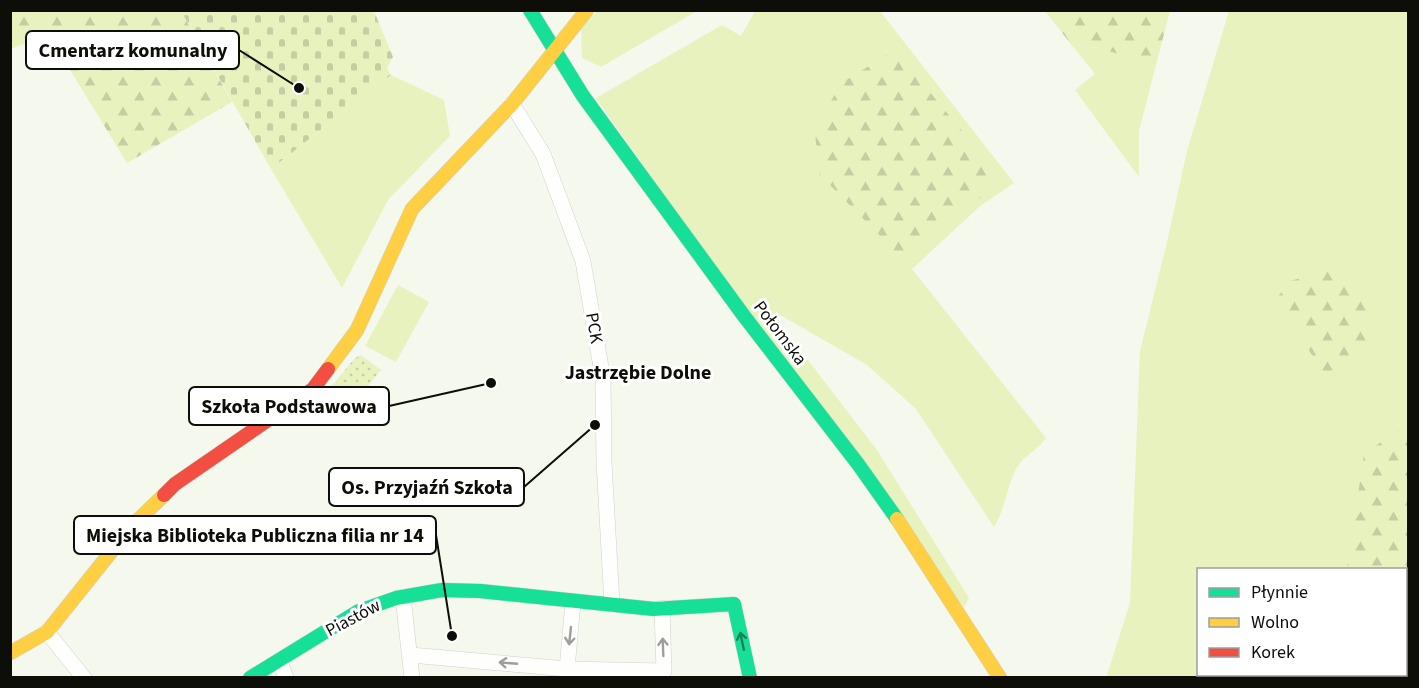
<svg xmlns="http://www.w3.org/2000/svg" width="1419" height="688" viewBox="0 0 1419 688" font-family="'Source Sans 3',sans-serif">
<defs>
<pattern id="forest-firs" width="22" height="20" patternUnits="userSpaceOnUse" patternTransform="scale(1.5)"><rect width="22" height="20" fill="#e7f2bf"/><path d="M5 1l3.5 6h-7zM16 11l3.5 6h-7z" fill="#c5cea3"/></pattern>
<pattern id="cemetery-stones" width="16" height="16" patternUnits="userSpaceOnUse" patternTransform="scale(1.5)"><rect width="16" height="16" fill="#e7f2bf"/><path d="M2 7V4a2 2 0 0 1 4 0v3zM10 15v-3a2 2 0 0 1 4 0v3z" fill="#c5cea3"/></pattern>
<pattern id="park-dots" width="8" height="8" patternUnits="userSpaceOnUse" patternTransform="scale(1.5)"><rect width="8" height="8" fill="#e7f2bf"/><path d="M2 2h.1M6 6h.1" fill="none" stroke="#c5cea3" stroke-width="1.8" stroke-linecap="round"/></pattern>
</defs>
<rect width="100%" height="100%" fill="#f5f8ed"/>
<path fill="#e7f2bf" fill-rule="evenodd" d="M597 11H697L601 67 582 58 581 28Z
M755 11H880L1014 183 979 207 912 269 1046 438C1038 450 1022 457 1016 469 1007 487 1005 509 994 527L916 409 867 365 782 316H774L877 450 969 598 964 608 730 288 596 98 722 25 741 36Z
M1229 11H1408V677L1106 678 1130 603 1140 351 1167 242 1187 151ZM1198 570H1406V674H1198Z
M1070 43 1098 48 1156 65 1139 131V177L1075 90 1095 74Z
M391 75 444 100 450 136 388 200 342 288 271 169Z
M398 285 429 302 396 362 365 346Z"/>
<path fill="url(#forest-firs)" d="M11 10 181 11 232 102 127 163 48 34 11 49Z
M1045 11H1170L1156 65 1098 48 1070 43Z
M895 50 1000 177 991 190 903 259 820 175 814 127 843 82Z
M1326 271 1370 297 1367 348 1358 365 1330 383 1276 299 1290 281Z
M1408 423V675L1406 677H1380L1379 675 1406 674V570L1347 569 1364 454Z"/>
<path fill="url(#cemetery-stones)" d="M181 11H374L393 57 387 68 391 75 271 169Z"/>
<path fill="url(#park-dots)" d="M361 355 381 370 370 383 366 405 359 422 329 415 319 401 355 358Z"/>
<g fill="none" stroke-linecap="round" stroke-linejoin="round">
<g stroke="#d0d2c9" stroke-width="16">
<path id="street" d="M512 104 543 154 583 261 603 379 604 462 612 604
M403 597 412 678
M47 632 84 678
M411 655 567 669 664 671 662 608
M280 661 286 678
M567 669 573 602"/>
</g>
<g stroke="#d0d2c9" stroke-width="15">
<path id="fast" d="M530 10 583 96 744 316 858 464 897 519
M250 678 359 611 396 598 442 590 480 591 654 609 734 604 750 678"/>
</g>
<g stroke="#d0d2c9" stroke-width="15">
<path id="slow" d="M328 369 357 330 412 209 512 104 587 10
M897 519 1000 678
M10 653 47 632 131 527 164 495"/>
</g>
<g stroke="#d0d2c9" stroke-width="15">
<path id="jam" d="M164 495 175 484 313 389 328 369"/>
</g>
<use href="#street" stroke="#fefefc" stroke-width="15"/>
<use href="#fast" stroke="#16e098" stroke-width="14"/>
<use href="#slow" stroke="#ffcf43" stroke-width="14"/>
<use href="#jam" stroke="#f24e42" stroke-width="14"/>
</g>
<defs><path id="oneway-shaft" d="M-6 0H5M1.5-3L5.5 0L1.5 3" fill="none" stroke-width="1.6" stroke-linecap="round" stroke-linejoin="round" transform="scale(1.5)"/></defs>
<g stroke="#9e9e9a">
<use href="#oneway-shaft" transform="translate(570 636) rotate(96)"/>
<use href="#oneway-shaft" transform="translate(663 647) rotate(-92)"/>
<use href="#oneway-shaft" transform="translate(508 663) rotate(-175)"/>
</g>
<use stroke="#128257" href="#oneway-shaft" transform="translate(742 641) rotate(-102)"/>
<g text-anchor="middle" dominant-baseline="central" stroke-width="6" stroke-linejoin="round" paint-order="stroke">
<g font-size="18" fill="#0d0e08" stroke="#fff">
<text transform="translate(594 328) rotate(80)">PCK</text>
<text transform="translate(780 333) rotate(53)">Połomska</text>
<text transform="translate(353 618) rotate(-28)">Piastów</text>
</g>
<g font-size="20" font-weight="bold" fill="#0d0e08" stroke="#fff">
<text x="638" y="373">Jastrzębie Dolne</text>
</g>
</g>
<path fill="none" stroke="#0d0e08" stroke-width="2" d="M299 88L239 50M491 383L389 406M595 425L524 487M452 636L436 535"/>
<g fill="#0d0e08" stroke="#fff" stroke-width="2">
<circle cx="299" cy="88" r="6"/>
<circle cx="491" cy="383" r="6"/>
<circle cx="595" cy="425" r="6"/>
<circle cx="452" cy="636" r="6"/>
</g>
<g fill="#fff" stroke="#0d0e08" stroke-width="2">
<rect x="26" y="31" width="213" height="38" rx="6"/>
<rect x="189" y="387" width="200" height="38" rx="6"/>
<rect x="329" y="468" width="195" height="38" rx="6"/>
<rect x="74" y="516" width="362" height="38" rx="6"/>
</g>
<g font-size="20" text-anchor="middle" font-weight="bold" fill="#0d0e08">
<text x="133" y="57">Cmentarz komunalny</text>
<text x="289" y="413">Szkoła Podstawowa</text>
<text x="427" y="494">Os. Przyjaźń Szkoła</text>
<text x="255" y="542">Miejska Biblioteka Publiczna filia nr 14</text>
</g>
<rect width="1419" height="688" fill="none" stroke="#0d0e08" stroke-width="24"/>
<rect x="1197" y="568" width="210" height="108" fill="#ffffff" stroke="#9e9f9c" stroke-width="1.5"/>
<rect x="1209" y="588" width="30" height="9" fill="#16e098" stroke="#9e9f9c" stroke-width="1.5"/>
<text x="1251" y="598" font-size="18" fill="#0d0e08">Płynnie</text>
<rect x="1209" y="618" width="30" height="9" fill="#ffcf43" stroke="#9e9f9c" stroke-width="1.5"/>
<text x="1251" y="628" font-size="18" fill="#0d0e08">Wolno</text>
<rect x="1209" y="648" width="30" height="9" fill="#f24e42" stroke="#9e9f9c" stroke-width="1.5"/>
<text x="1251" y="658" font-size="18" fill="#0d0e08">Korek</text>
</svg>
